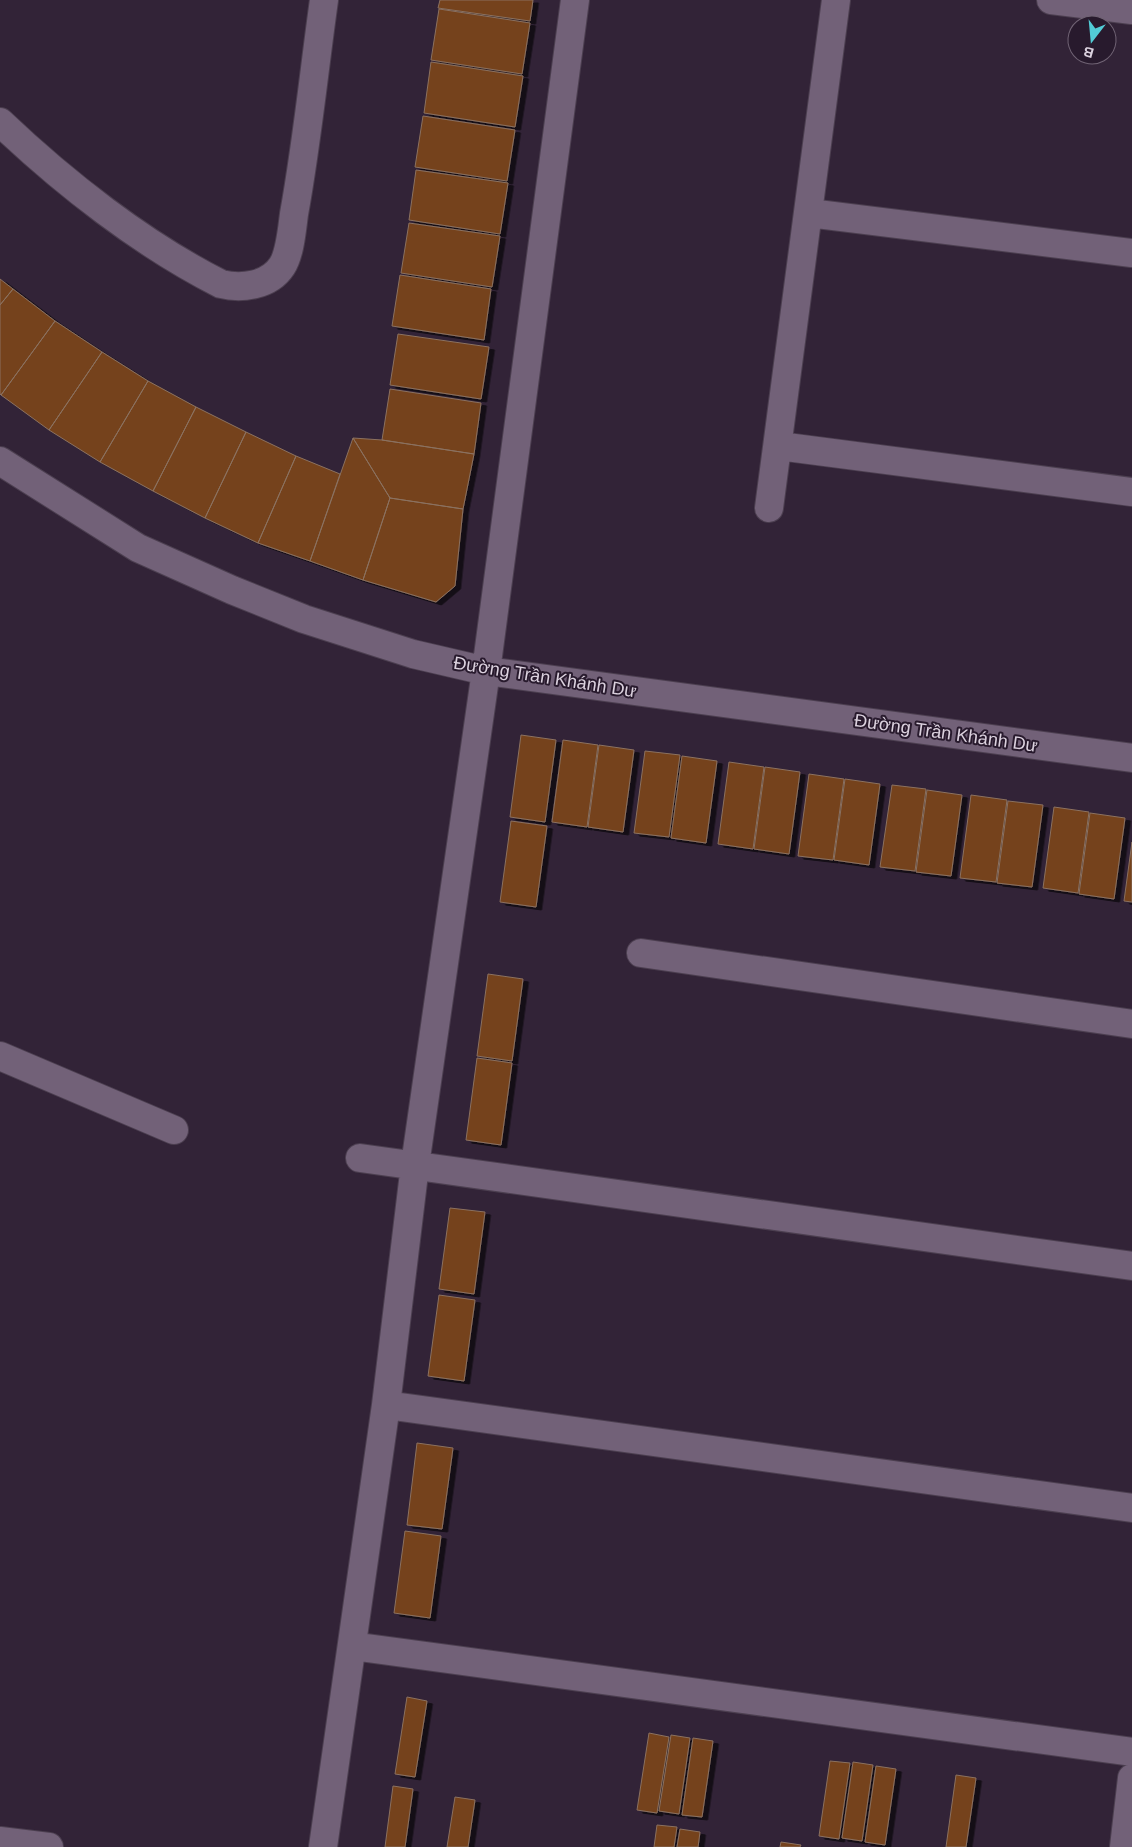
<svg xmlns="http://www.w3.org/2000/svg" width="1132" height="1847" viewBox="0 0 1132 1847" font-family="Helvetica,sans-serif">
<defs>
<filter id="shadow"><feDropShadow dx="5.5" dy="3" stdDeviation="0" flood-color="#0009"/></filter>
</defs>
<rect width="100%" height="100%" fill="#322337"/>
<path fill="#75421a" stroke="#8b7160" filter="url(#shadow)" d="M440 0H533L530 21 438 8Z
M439 9 530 23 522 74 431 60Z
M431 62 523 76 515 127 424 113Z
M423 116 515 130 507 181 415 167Z
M416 170 508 183 500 234 409 220Z
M409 223 500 236 492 287 401 273Z
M400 275 491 289 484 340 392 326Z
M0 279 13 289 0 305Z
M13 289 55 321 1 395 0 394V305Z
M55 321 102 352 49 430 1 395Z
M398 334 489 347 481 399 390 385Z
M102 352 148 381 100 462 49 430Z
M148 381 196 407 153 491 100 462Z
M390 389 481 403 474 454 382 440Z
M196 407 246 432 205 518 153 491Z
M246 432 296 456 258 543 205 518Z
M353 438 390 498 363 580 310 561Z
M353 438 382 440 474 454 463 509 390 498Z
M296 456 340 474 310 561 258 543Z
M390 498 463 509 455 586 436 602 363 580Z
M521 735 556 740 545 822 510 817Z
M563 740 598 745 587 827 552 822Z
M599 745 634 750 623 832 588 827Z
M645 751 680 755 669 837 634 833Z
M682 756 717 761 706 843 671 838Z
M729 762 764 767 753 849 718 844Z
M765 767 800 772 789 854 754 849Z
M809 774 844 779 833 860 798 856Z
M845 779 880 784 869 865 834 860Z
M892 785 926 789 915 871 880 867Z
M927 790 962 795 951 876 916 872Z
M971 795 1007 800 996 882 960 878Z
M1008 801 1043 805 1032 887 997 883Z
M1054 807 1089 812 1078 893 1043 888Z
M1090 813 1125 818 1114 899 1079 894Z
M511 821 547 826 536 907 500 902Z
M1132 842V902L1124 901Z
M488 974 523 979 512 1061 477 1056Z
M477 1058 512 1063 501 1145 466 1140Z
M450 1208 485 1212 474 1294 439 1289Z
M439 1295 475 1300 464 1381 428 1376Z
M417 1443 453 1448 442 1529 407 1525Z
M405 1531 441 1536 430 1618 394 1613Z
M407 1697 427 1701 415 1777 395 1774Z
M649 1733 669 1737 657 1813 637 1810Z
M671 1735 690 1738 679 1814 659 1811Z
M693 1738 713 1741 702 1817 682 1815Z
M830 1761 850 1763 839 1839 819 1836Z
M853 1762 873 1765 862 1841 842 1838Z
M876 1766 896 1769 885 1845 865 1842Z
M956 1775 976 1778 966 1847H946Z
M393 1786 413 1789 405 1847H385Z
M455 1797 475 1800 468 1847H447Z
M657 1825 677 1827 674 1847H654Z
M680 1829 700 1832 698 1847H677Z
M781 1842 801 1845 800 1847H780Z"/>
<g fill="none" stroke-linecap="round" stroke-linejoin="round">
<g stroke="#4c3f50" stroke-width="30">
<path id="minor" d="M1051 0 1132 10
M0 122C64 183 142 244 221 284 241 289 269 286 282 266 290 254 292 229 294 214 307 143 314 71 324 0
M809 213 1132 253
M779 446 1132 492
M0 461 138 548 232 590 304 619 413 654 486 671 1132 758
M769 508 836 0
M641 953 1132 1024
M0 1056 174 1130
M360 1158 1132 1266
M386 1405 1132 1508
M352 1646 1132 1752
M0 1841 49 1847
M323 1847 386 1405 415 1165 486 671 575 0
M1124 1847 1132 1778"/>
</g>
<use href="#minor" stroke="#726178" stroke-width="28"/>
</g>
<g text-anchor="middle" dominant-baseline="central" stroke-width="4" stroke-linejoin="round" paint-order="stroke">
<g font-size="18" fill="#dbd1de" stroke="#281a2d">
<text transform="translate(545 677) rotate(9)">Đường Trần Khánh Dư</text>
<text transform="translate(946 733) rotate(8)">Đường Trần Khánh Dư</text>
</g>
</g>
<g transform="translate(1092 40) rotate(196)"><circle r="24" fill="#281a2d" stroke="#706374"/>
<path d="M0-4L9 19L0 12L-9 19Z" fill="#52ccd6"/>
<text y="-8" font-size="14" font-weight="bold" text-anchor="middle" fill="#dbd1de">B</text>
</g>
</svg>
